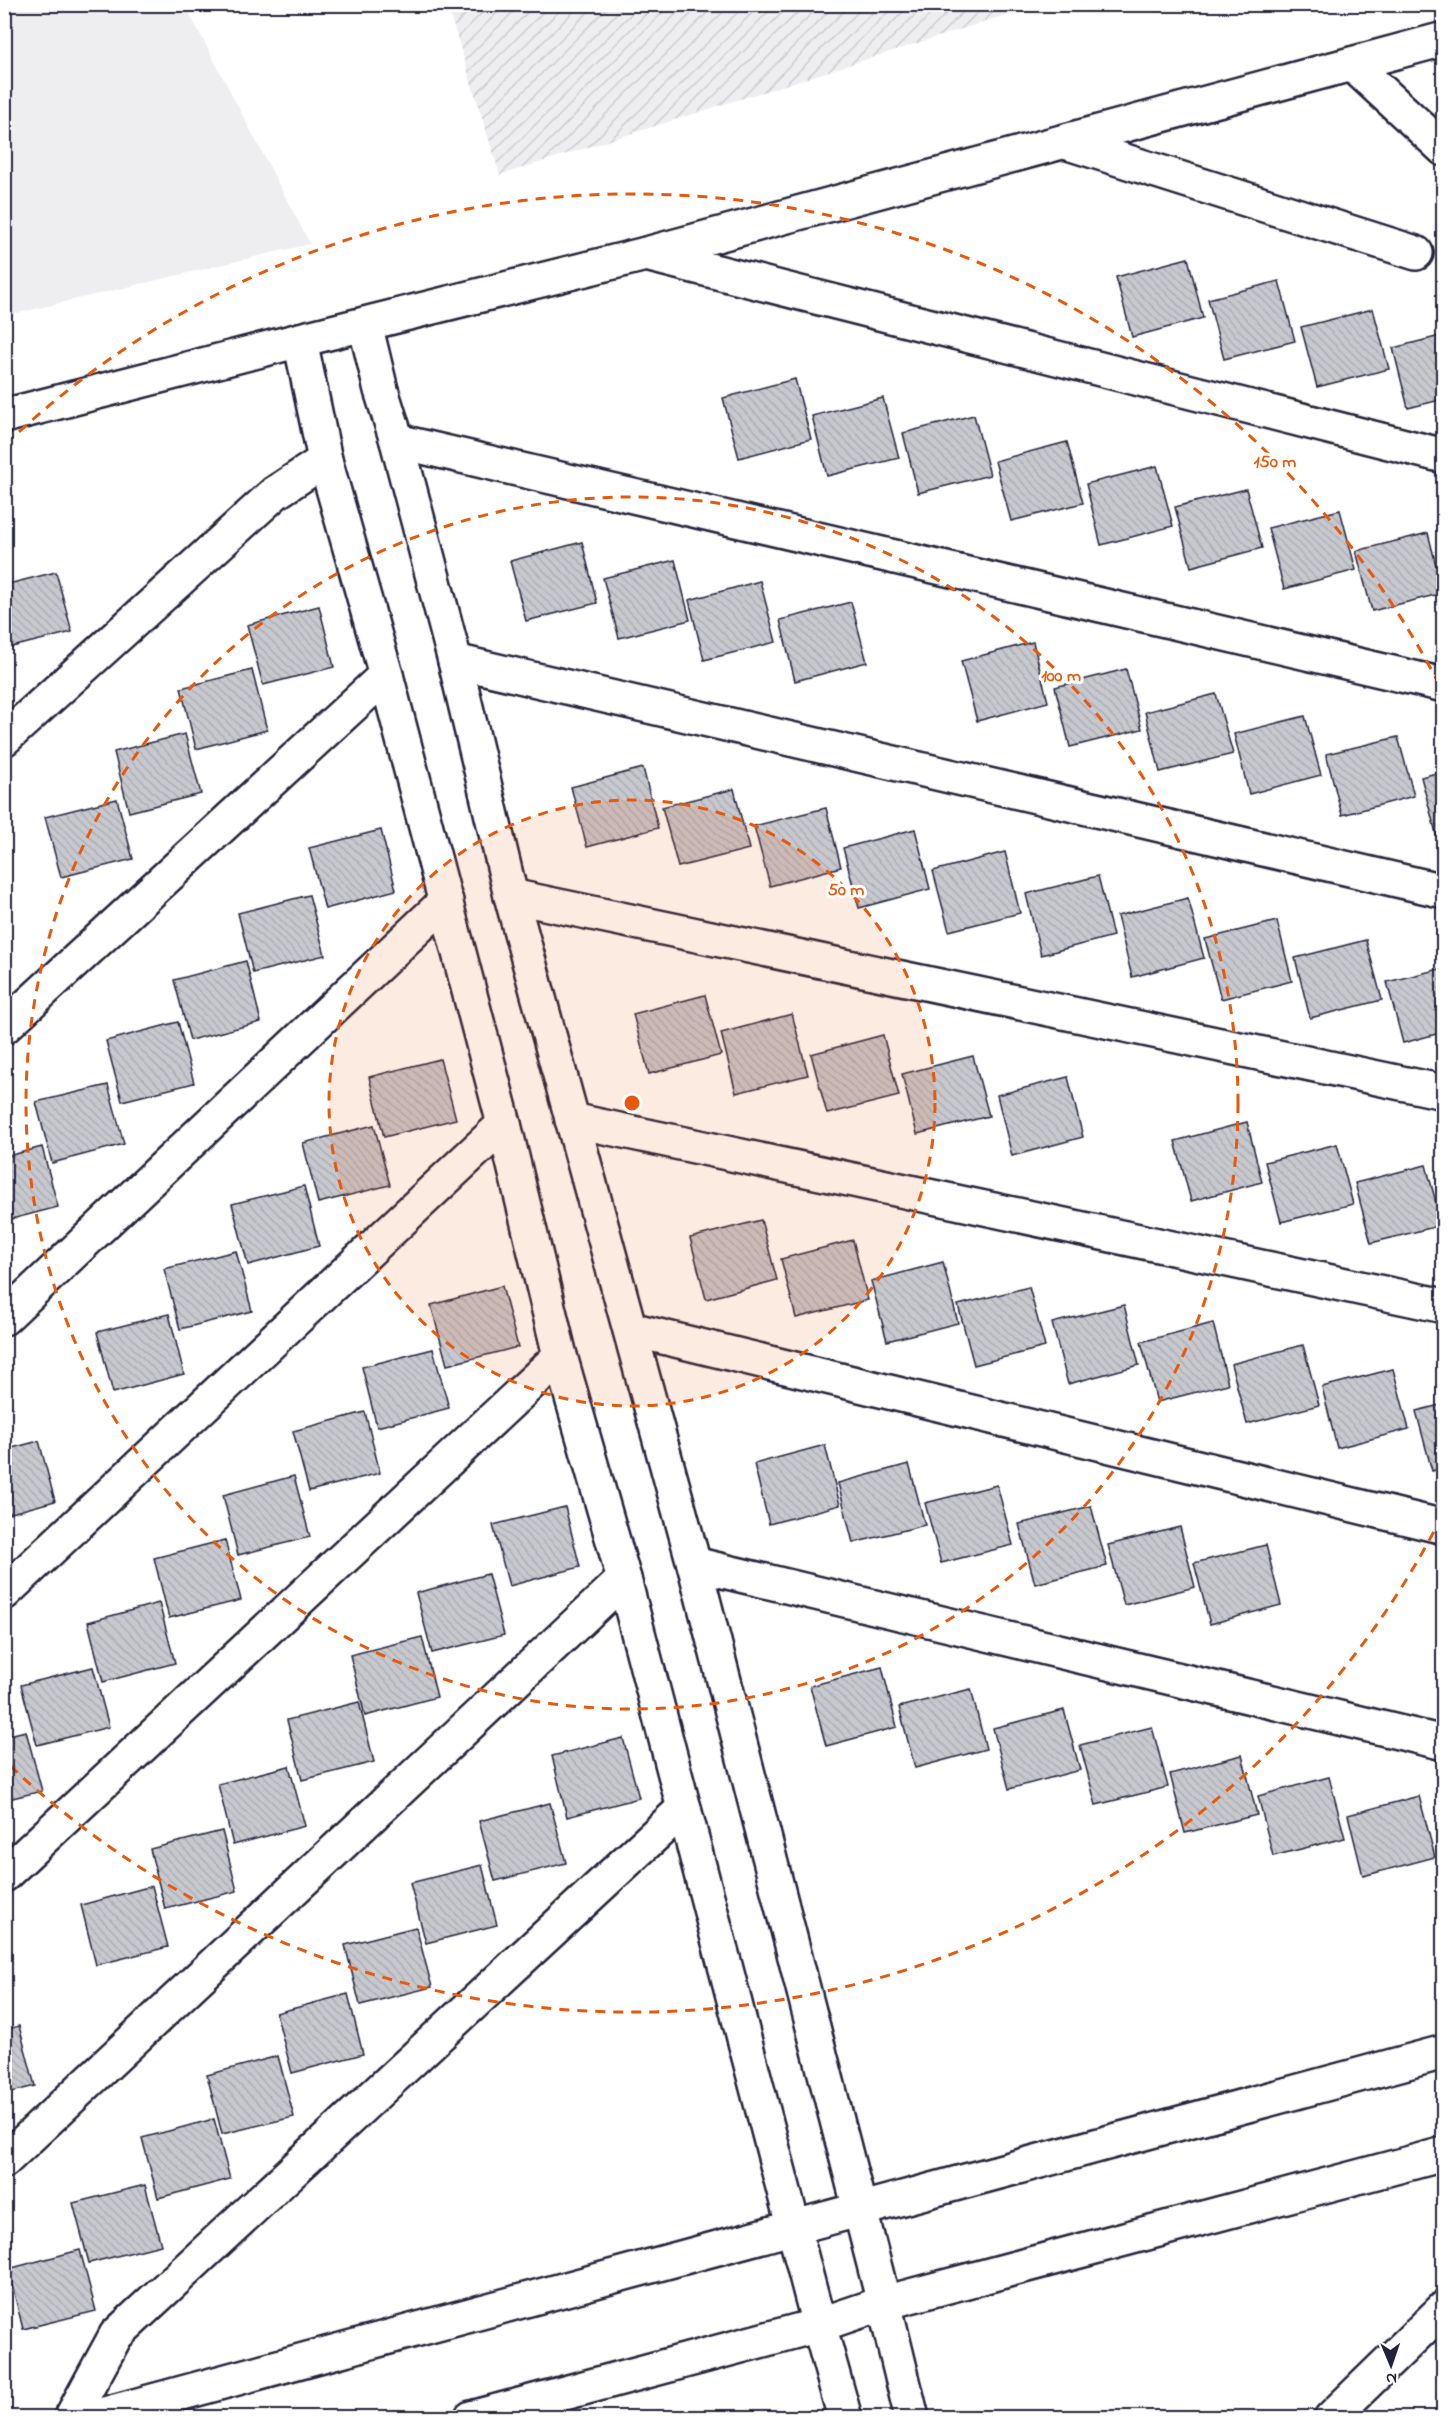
<svg xmlns="http://www.w3.org/2000/svg" width="1448" height="2422" viewBox="0 0 1448 2422" font-family="'Indie Flower',sans-serif">
<defs>
<pattern id="industrial-furrows" width="10" height="10" patternUnits="userSpaceOnUse" patternTransform="scale(1.5)"><rect width="10" height="10" fill="#eeeef1"/><path d="M-1 1l2-2M0 10L10 0M9 11l2-2" fill="none" stroke="#ccccd0"/></pattern>
<pattern id="building-back-hatch" width="6" height="6" patternUnits="userSpaceOnUse" patternTransform="scale(1.5)"><rect width="6" height="6" fill="#c8c8cf"/><path d="M-1 5l2 2M0 0l6 6M5-1l2 2" fill="none" stroke="#acacb3"/></pattern>
</defs>
<rect width="100%" height="100%" fill="#fff"/>
<filter id="ink" filterUnits="userSpaceOnUse"><feTurbulence type="fractalNoise" baseFrequency=".0167" numOctaves="2"/><feDisplacementMap in="SourceGraphic" scale="12" xChannelSelector="R" yChannelSelector="G"/><feConvolveMatrix kernelMatrix="1 2 1 2 8 2 1 2 1" color-interpolation-filters="sRGB"/></filter>
<g filter="url(#ink)">
<path fill="#eeeef1" d="M4 5H185L310 244 5 316Z"/>
<path fill="url(#industrial-furrows)" d="M447 5V4L1038 5 500 175Z"/>
<path fill="url(#building-back-hatch)" stroke="#22223b" stroke-width="1.5" d="M1188 258 1203 318 1132 337 1116 277Z
M1279 281 1295 341 1224 359 1208 299Z
M1373 309 1389 369 1317 387 1301 327Z
M1444 335V399L1408 408 1393 348Z
M795 379 811 439 739 458 723 398Z
M883 398 899 458 827 476 812 416Z
M974 415 990 475 918 493 903 433Z
M1067 442 1083 503 1011 521 995 461Z
M1157 466 1173 526 1101 545 1086 484Z
M1246 489 1262 548 1191 567 1175 507Z
M1340 510 1356 570 1284 589 1268 528Z
M1428 533 1443 593 1372 611 1356 551Z
M582 542 597 603 526 621 510 561Z
M675 560 690 620 619 638 603 578Z
M56 572 72 632 4 649V585Z
M760 581 776 642 704 660 689 600Z
M851 602 867 662 795 681 780 620Z
M319 606 334 667 263 685 247 625Z
M1033 642 1048 702 977 721 961 661Z
M1126 669 1142 729 1070 747 1055 687Z
M252 670 267 730 196 749 181 688Z
M1216 694 1233 754 1160 772 1145 712Z
M1305 716 1321 775 1249 794 1234 734Z
M185 734 201 794 129 812 114 752Z
M1398 737 1414 796 1342 815 1326 754Z
M643 768 658 828 587 847 571 787Z
M1444 771V836L1437 837 1421 777Z
M734 789 749 849 678 867 662 807Z
M117 799 133 859 61 877 45 817Z
M826 808 841 867 770 886 754 826Z
M915 829 930 889 859 908 843 848Z
M381 830 396 890 325 909 309 848Z
M1005 852 1020 913 949 931 933 871Z
M1098 876 1113 936 1041 955 1026 894Z
M309 895 325 955 253 973 238 913Z
M1188 898 1204 958 1132 977 1117 916Z
M1277 921 1292 981 1221 999 1205 939Z
M1366 940 1382 1000 1310 1018 1295 958Z
M246 961 261 1022 190 1040 174 980Z
M1444 968V1032L1403 1043 1387 982Z
M705 995 721 1055 649 1074 633 1014Z
M792 1014 808 1075 736 1093 721 1033Z
M178 1022 194 1083 122 1101 106 1041Z
M883 1035 899 1096 827 1114 811 1054Z
M973 1056 989 1116 917 1134 902 1074Z
M440 1059 456 1119 384 1137 369 1077Z
M1068 1077 1083 1137 1012 1156 997 1095Z
M108 1085 124 1144 52 1163 36 1102Z
M1247 1122 1262 1182 1191 1201 1175 1141Z
M374 1125 390 1185 318 1203 303 1143Z
M1337 1144 1353 1204 1281 1222 1265 1162Z
M42 1147 58 1207 4 1221V1157Z
M1426 1165 1442 1225 1371 1243 1355 1183Z
M304 1186 319 1246 248 1265 232 1204Z
M761 1220 777 1280 706 1299 690 1238Z
M853 1240 868 1300 796 1318 781 1259Z
M236 1251 252 1311 180 1329 164 1269Z
M943 1262 958 1323 887 1341 871 1281Z
M502 1286 518 1347 447 1365 431 1305Z
M1029 1287 1045 1347 974 1365 958 1305Z
M1124 1305 1139 1365 1068 1384 1052 1323Z
M169 1314 184 1374 113 1393 97 1332Z
M1213 1323 1228 1384 1157 1402 1141 1342Z
M1303 1345 1319 1405 1247 1424 1231 1364Z
M433 1349 449 1408 377 1427 362 1367Z
M1393 1369 1409 1429 1337 1448 1322 1387Z
M1444 1404V1468L1432 1471 1416 1411Z
M365 1412 380 1473 309 1491 293 1431Z
M39 1441 55 1501 4 1515V1450Z
M825 1445 840 1505 769 1524 754 1464Z
M909 1464 925 1525 853 1543 838 1483Z
M294 1476 310 1537 238 1555 223 1495Z
M997 1485 1013 1545 941 1563 925 1503Z
M1091 1506 1107 1566 1035 1584 1019 1524Z
M565 1507 580 1567 509 1586 493 1525Z
M1180 1527 1195 1587 1124 1605 1108 1545Z
M225 1540 241 1600 169 1618 154 1558Z
M1266 1545 1281 1605 1210 1624 1194 1563Z
M488 1574 504 1635 432 1653 416 1593Z
M159 1603 175 1663 103 1682 88 1622Z
M422 1637 437 1697 365 1716 350 1655Z
M93 1667 109 1727 37 1745 21 1685Z
M882 1667 897 1727 826 1746 810 1686Z
M971 1689 986 1749 915 1768 899 1707Z
M359 1702 374 1762 302 1780 287 1720Z
M1064 1710 1080 1770 1009 1789 993 1728Z
M1152 1727 1168 1787 1096 1805 1080 1745Z
M26 1731 42 1791 4 1800V1736Z
M623 1738 639 1798 567 1817 552 1756Z
M1242 1755 1257 1815 1185 1833 1170 1774Z
M289 1766 305 1826 233 1845 218 1784Z
M1329 1777 1345 1838 1273 1856 1258 1796Z
M1419 1796 1435 1857 1363 1876 1348 1815Z
M550 1803 566 1863 495 1881 479 1821Z
M222 1831 237 1891 165 1909 150 1849Z
M482 1865 497 1925 426 1943 410 1883Z
M152 1886 168 1947 96 1965 81 1905Z
M416 1927 432 1987 360 2005 345 1945Z
M348 1994 363 2054 292 2073 276 2013Z
M19 2026 35 2086 4 2094V2030Z
M278 2056 294 2117 222 2134 207 2075Z
M214 2119 230 2179 158 2198 142 2138Z
M145 2185 161 2245 89 2263 73 2203Z
M80 2250 96 2311 23 2329 8 2269Z"/>
<g fill="none" stroke-linecap="round" stroke-linejoin="round">
<g stroke="#22223b" stroke-width="38">
<path id="street" d="M1352 64 1444 149
M1065 142 1416 253
M646 254 1444 456
M4 416 300 340
M397 441 1444 685
M455 661 1444 891
M4 739 275 493 325 460
M511 896 1444 1092
M4 1027 386 675
M572 1120 1444 1306
M4 1318 446 901
M630 1329 1444 1527
M694 1564 1444 1743
M4 1593 504 1124
M4 1875 560 1356
M4 2161 624 1579
M884 2303 912 2418
M71 2418 116 2335 684 1808
M90 2418 795 2227
M471 2418 819 2325 845 2418
M1331 2418 1444 2308"/>
</g>
<g stroke="#22223b" stroke-width="38">
<path id="secondary" d="M1444 39 646 254 300 340 325 460 386 675 504 1124 560 1356 624 1579 819 2325 884 2303 1444 2154
M365 324 381 390 397 441 455 661 511 896 694 1564 884 2303
M795 2227 1444 2052"/>
</g>
<use href="#street" stroke="#fff" stroke-width="33"/>
<use href="#secondary" stroke="#fff" stroke-width="33"/>
</g>
</g>
<circle cx="632" cy="1103" r="303" fill="#e8590c" fill-opacity=".12"/>
<g fill="none" stroke="#e8590c" stroke-width="3" stroke-dasharray="10 8">
<circle cx="632" cy="1103" r="303"/>
<circle cx="632" cy="1103" r="606"/>
<path d="M1442 1516A909 909 0 0 1 6 1762M6 444A909 909 0 0 1 1442 690"/>
</g>
<circle cx="632" cy="1103" r="9" fill="#e8590c" stroke="#fff" stroke-width="3"/>
<g font-size="18" text-anchor="middle" font-weight="bold" fill="#e8590c" stroke="#fff" stroke-width="6" stroke-linejoin="round" paint-order="stroke">
<text x="1275" y="467">150 m</text>
<text x="1061" y="681">100 m</text>
<text x="846" y="895">50 m</text>
</g>
<rect width="1448" height="2422" fill="none" stroke="#fff" stroke-width="24"/>
<rect x="12" y="12" width="1424" height="2398" fill="none" stroke="#22223b" stroke-width="2" filter="url(#ink)"/>
<g transform="translate(1391 2365) rotate(178)" stroke="#ffffff" stroke-width="4.5" paint-order="stroke">
<path d="M0-4.5L10 22L0 15L-10 22Z" fill="#22223b"/>
<text y="-9" font-size="16" font-weight="bold" text-anchor="middle" fill="#22223b">N</text>
</g>
</svg>
